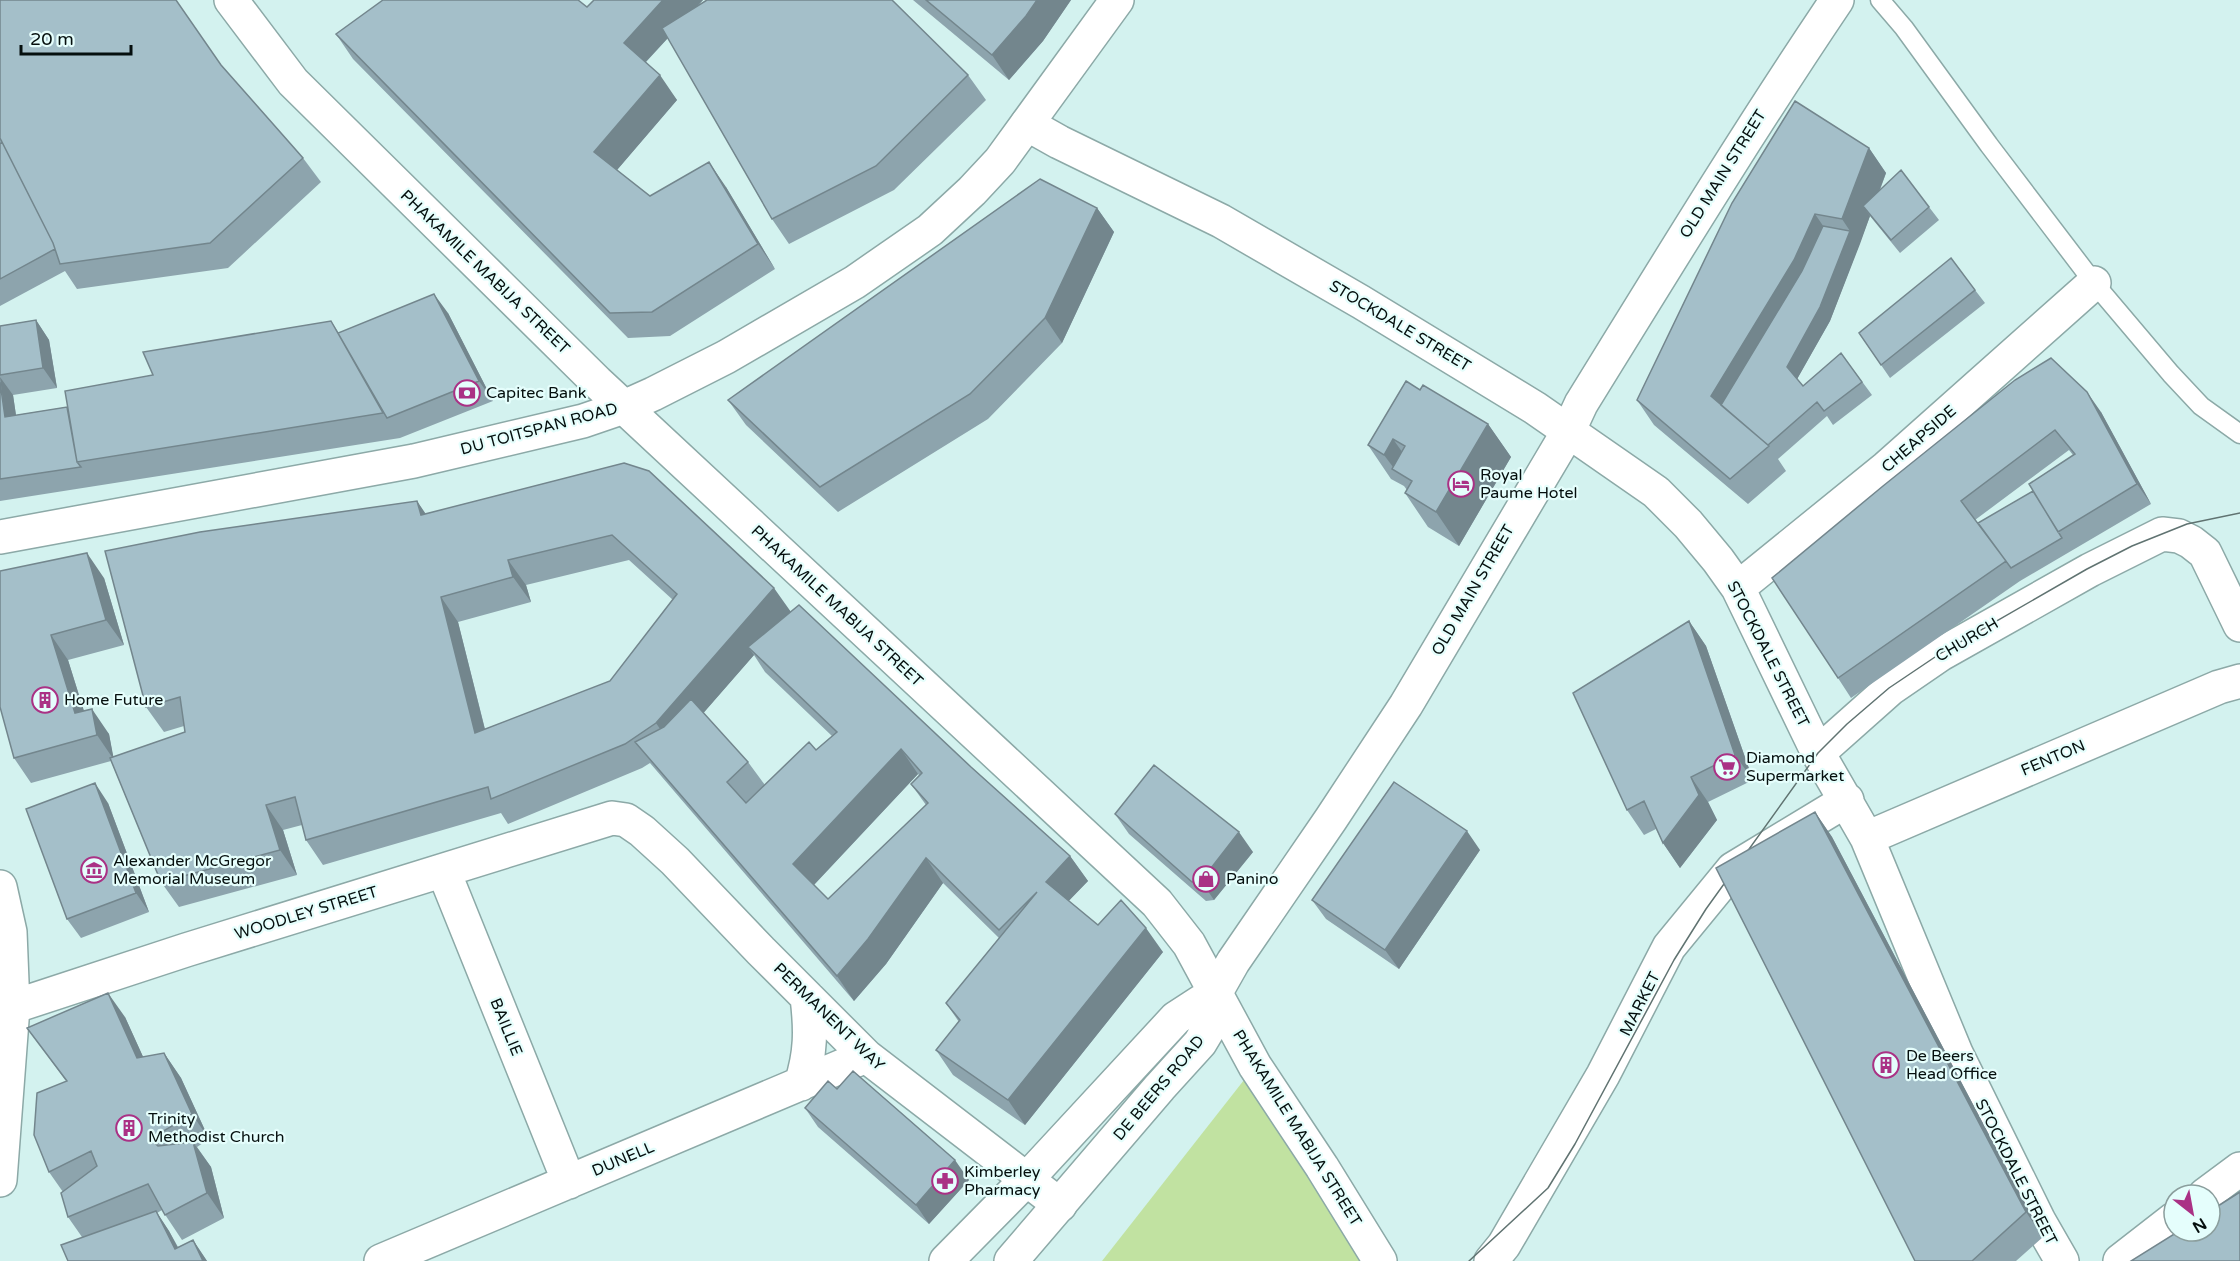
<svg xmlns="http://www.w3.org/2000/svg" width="2240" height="1261" viewBox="0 0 2240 1261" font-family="'Varela Round',sans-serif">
<rect width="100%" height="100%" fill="#d3f2ef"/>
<path fill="#c1e2a1" d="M1255 1066 1379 1261H1102Z"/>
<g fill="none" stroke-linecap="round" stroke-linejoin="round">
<g stroke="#8ca9a7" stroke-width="21">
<path id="service" d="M1880 0 1904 28 1989 145 2094 283 2171 374 2201 406 2240 434"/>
</g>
<g stroke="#8ca9a7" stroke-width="36">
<path id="minor" d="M1027 124 1059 142 1221 221 1361 302 1535 408 1656 492 1688 524 1718 560 1738 588 1818 753 1867 838 1956 1053 2039 1221 2062 1261
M1738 588 1886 468 2094 283
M1818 753 1890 689 1941 654 2090 570 2162 534 2179 536 2191 542 2205 553 2240 625
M1867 838 2219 687 2240 681
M444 872 569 1182
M0 887 10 932 13 1007 0 1180
M1216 992 1233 962 1331 819 1406 705 1568 432 1581 404C1665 268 1748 132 1837 0
M0 1011 186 950 612 818 626 820 642 831 675 861 761 951 866 1056 1060 1205
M801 1084C811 1053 811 1030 807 997
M2205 1195 2240 1169
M381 1261 866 1056
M1491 1261 1504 1245 1603 1075 1669 947 1733 869 1847 800
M2120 1261 2174 1219"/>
</g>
<g stroke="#8ca9a7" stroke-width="36">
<path id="tertiary" d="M231 0 293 82 597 382 1157 903 1189 944 1255 1066 1322 1167 1380 1261
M0 537 414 461 583 421 624 407 653 394 726 357 855 282 930 230 972 191 1000 161 1117 0
M946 1261 1027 1179 1176 1018 1216 992
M1011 1261 1160 1087 1200 1043 1212 1023 1216 992"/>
</g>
<use href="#service" stroke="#fff" stroke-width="18"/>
<use href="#minor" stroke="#fff" stroke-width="33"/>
<use href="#tertiary" stroke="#fff" stroke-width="33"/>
<path stroke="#607371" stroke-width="1.5" d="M1469 1261 1548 1188 1575 1144 1674 960 1706 909 1818 753 1847 724 1889 688 1941 653 2087 569 2132 546 2187 524 2240 513"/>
</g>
<path fill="#8da4ad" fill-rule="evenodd" d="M0 0 221 65 303 158 321 182 228 268 77 289 65 271 0 306Z
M594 0H703L698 5 968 75 986 100 894 190 789 244 772 219 668 38 646 62 677 100 617 170 650 196 726 187 775 269 670 336 628 338 353 59 336 34 587 7Z
M913 0H1071L1043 41 1009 80Z
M1869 148 1886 173 1880 190 1929 207 1939 220 1900 253 1870 216 1830 321 1797 379 1803 386 1841 353 1872 395 1833 425 1827 416 1778 459 1786 471 1748 504 1654 425 1637 400Z
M1097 208 1114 232 1062 343 988 419 838 512 746 425 728 400Z
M1975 290 1985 303 1890 378 1859 333Z
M448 313 493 401 400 438 0 501V326L36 320 49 340 57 388 13 395 16 415 67 407 153 375 331 321 339 333Z
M1420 390 1488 424 1511 457 1459 546 1428 527 1405 493 1407 490 1404 486 1391 479 1368 445Z
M2101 412 2151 504 2020 581 1851 698 1838 678 1883 486ZM2069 450 2073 455 2033 491 1982 529 1975 520Z
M624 463 791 612 971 767 1070 856 1088 881 1068 901 1098 925 1163 952 1025 1125 953 1075 936 1050 959 1022 946 1003 999 938 943 883 886 964 854 1001 650 763 642 768 508 824 501 813 323 865 306 840 302 825 283 830 297 875 179 907 161 882 111 761 31 783 14 758 0 571 104 578 124 645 68 660 84 711 109 734 113 757 185 732 184 726 164 732 146 707 417 501 425 514ZM629 560 673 600 610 681 485 729 458 622 531 602 526 585ZM754 655 765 672 832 736 816 750 765 785 748 762 703 713ZM918 774 919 775 911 784 926 805 828 899 814 885Z
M1689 621 1706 646 1753 780 1708 802 1717 820 1680 868 1663 843 1656 829 1644 835 1627 810Z
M108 803 149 912 81 938 67 919Z
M1815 812 1832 837 2043 1237 2016 1261H1915Z
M1115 814 1253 852 1214 900 1206 901 1129 834Z
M1480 850 1399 969 1326 919 1312 900Z
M125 1017 143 1057 164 1053 181 1078 209 1139 197 1147 211 1167 224 1218 182 1240 162 1210 157 1213 169 1231 178 1247 193 1240 207 1261H68L82 1237 68 1217 63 1192 49 1172 66 1081 27 1028Z
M837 1089 969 1180 929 1224 818 1127 805 1108Z"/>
<path fill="#73868d" d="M663 0H703L641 67 624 43Z
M1037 0H1071L1043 41 1009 80 992 55Z
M660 75 677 100 611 177 594 152Z
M1869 148 1886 173 1870 215 1863 206 1870 216 1860 244 1830 321 1796 381 1787 367 1850 231 1842 219Z
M709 162 726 187 775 269 758 244Z
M1097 208 1114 232 1062 343 1045 318Z
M1815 214 1832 239 1731 418 1711 396Z
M434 294 448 313 493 401 479 381Z
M36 320 49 340 57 388 43 368Z
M0 377 13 395 19 436 5 417Z
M2087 392 2101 412 2151 504 2137 484Z
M1488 424 1511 457 1459 546 1436 512Z
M1393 439 1417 473 1396 471 1384 455Z
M417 501 434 526 421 515Z
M87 553 104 578 124 645 106 620Z
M508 560 526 585 531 602 513 577Z
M774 588 791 612 748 647 754 655 673 748 656 723Z
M441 597 458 622 492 758 475 733Z
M1689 621 1706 646 1753 780 1735 755Z
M51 635 68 660 92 737 75 713Z
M92 709 109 734 114 760 97 735Z
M901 749 918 774 810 889 793 864Z
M1691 777 1708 802 1717 820 1680 868 1663 843Z
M95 783 108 803 149 912 136 893Z
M266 805 283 830 297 875 280 850Z
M1815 812 1832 837 2043 1237 2026 1212Z
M1467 831 1480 850 1399 969 1385 950Z
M1239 832 1253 852 1214 900 1201 881Z
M1070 856 1088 881 1063 907 1046 882Z
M926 858 943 883 886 964 854 1001 837 976Z
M1146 928 1163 952 1025 1125 1008 1100Z
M108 993 125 1017 155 1083 137 1058Z
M164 1053 181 1078 209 1139 192 1114Z
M193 1142 211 1167 224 1218 207 1193Z
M955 1160 969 1180 929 1224 916 1205Z
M156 1211 169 1231 185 1261 175 1249Z
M193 1240 207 1261H203Z"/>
<path fill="#a4bfc9" stroke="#73868d" stroke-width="1.5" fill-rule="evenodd" d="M0 0H176L221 65 303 158 210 243 60 264 53 243 0 138Z
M383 0H578L587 7 594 0H663L624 43 660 75 594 152 650 196 709 162 758 244 652 312 610 313 336 34Z
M707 0H892L968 75 876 166 772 219 662 28Z
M926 0H1037L1026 16 992 55Z
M1795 101 1869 148 1842 219 1815 214 1794 260 1711 396 1769 446 1730 479 1637 400 1732 203Z
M2 142 53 243 55 249 0 279V144Z
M1901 170 1929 207 1891 240 1863 206Z
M1040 179 1097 208 1045 318 970 394 820 487 728 400Z
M1823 226 1850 231 1820 307 1787 367 1803 386 1841 353 1862 382 1824 411 1817 402 1768 445 1721 405 1802 271Z
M1951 258 1975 290 1881 365 1859 333Z
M434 294 479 381 387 418 338 333Z
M36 320 43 368 0 375V326Z
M331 321 383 413 77 462 65 391 153 375 143 352Z
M2051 358 2087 392 2137 484 2058 532 2029 484 2075 454 2055 430 1961 501 2006 561 1838 678 1772 578 1883 486 2015 380Z
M1406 381 1420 390 1423 385 1488 424 1436 512 1405 493 1412 481 1392 469 1405 446 1393 439 1384 455 1368 445Z
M0 382 5 417 67 407 77 462 81 467 0 479Z
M624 463 649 471 774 588 656 723 625 744 491 799 488 787 306 840 295 797 266 805 280 850 161 882 110 758 185 732 180 697 146 707 105 551 200 532 417 501 421 515ZM612 535 677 594 610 681 475 733 441 597 513 577 508 560Z
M2033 491 2062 538 2011 568 1978 523Z
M87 553 106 620 51 635 75 713 92 709 97 735 14 758 0 707V571Z
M799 605 971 767 1070 856 1046 882 1098 925 1121 900 1146 928 1008 1100 936 1050 960 1020 946 1003 1037 892 999 930 926 858 868 939 837 976 635 742 664 727 691 699 748 762 727 782 746 803 809 742 816 750 837 732 748 647ZM901 749 922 773 911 784 928 803 828 899 793 864Z
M1689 621 1735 755 1691 777 1699 795 1663 843 1644 801 1627 810 1573 693Z
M1154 765 1239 832 1201 881 1192 882 1115 814Z
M1394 782 1467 831 1385 950 1312 900Z
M95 783 136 893 67 919 26 809Z
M1815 812 2026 1212 1972 1261H1915L1716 868Z
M108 993 137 1058 164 1053 192 1114 150 1139 158 1146 193 1142 207 1193 165 1215 148 1184 68 1217 61 1193 97 1166 91 1151 49 1172 34 1135 37 1093 67 1081 27 1028Z
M853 1071 955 1160 916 1205 805 1108 828 1081 837 1089Z
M2240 1192V1261H2131L2179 1231H2210V1211Z
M156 1211 175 1249 193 1240 203 1261H68L61 1245Z"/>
<defs>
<g id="bank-ring" transform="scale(1.35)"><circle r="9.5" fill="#e5fefc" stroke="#aa3185" stroke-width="1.5"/><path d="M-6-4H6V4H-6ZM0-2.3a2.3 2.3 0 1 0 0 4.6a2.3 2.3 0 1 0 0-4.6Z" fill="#aa3185"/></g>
<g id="hotel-ring" transform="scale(1.35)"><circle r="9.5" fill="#e5fefc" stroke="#aa3185" stroke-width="1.5"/><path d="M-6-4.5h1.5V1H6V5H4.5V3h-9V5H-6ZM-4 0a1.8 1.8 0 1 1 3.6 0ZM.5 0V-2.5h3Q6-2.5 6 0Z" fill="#aa3185"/></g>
<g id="building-ring" transform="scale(1.35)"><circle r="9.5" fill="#e5fefc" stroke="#aa3185" stroke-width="1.5"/><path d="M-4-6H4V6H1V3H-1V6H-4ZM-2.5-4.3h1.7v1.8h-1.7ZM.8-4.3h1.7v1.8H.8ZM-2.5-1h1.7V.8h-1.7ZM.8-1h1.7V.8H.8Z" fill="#aa3185"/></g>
<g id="supermarket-ring" transform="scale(1.35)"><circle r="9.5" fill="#e5fefc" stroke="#aa3185" stroke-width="1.5"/><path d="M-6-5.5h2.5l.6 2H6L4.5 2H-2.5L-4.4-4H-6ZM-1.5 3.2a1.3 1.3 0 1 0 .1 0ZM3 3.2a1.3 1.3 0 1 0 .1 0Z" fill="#aa3185"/></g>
<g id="museum-ring" transform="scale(1.35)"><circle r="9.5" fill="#e5fefc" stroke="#aa3185" stroke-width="1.5"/><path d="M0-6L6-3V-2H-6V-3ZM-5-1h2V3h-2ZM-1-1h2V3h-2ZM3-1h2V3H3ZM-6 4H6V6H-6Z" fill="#aa3185"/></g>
<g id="shop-ring" transform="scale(1.35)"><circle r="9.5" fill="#e5fefc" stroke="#aa3185" stroke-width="1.5"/><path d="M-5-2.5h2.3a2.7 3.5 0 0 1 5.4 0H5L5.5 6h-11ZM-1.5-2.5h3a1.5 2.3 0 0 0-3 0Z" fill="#aa3185"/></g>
<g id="pharmacy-ring" transform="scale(1.35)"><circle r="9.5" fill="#e5fefc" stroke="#aa3185" stroke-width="1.5"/><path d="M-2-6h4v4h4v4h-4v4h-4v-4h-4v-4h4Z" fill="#aa3185"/></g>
</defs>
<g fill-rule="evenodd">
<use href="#bank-ring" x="467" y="393"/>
<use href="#hotel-ring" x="1461" y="484"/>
<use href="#building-ring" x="45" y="700"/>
<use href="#supermarket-ring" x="1727" y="767"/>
<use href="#museum-ring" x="94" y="870"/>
<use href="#shop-ring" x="1206" y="879"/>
<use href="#building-ring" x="1886" y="1065"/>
<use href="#building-ring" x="129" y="1128"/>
<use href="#pharmacy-ring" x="945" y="1181"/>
</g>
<g text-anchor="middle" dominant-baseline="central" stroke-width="4.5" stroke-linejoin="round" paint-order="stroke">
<g font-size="16" fill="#050f0e" stroke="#e5fefc">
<text transform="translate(1723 174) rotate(-58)">OLD MAIN STREET</text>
<text transform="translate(485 272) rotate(44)">PHAKAMILE MABIJA STREET</text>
<text transform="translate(1400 326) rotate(31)">STOCKDALE STREET</text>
<text transform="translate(539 429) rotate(-15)">DU TOITSPAN ROAD</text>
<text transform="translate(1919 439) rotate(-41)">CHEAPSIDE</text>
<text transform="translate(1473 590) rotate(-60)">OLD MAIN STREET</text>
<text transform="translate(837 606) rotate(43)">PHAKAMILE MABIJA STREET</text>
<text transform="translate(1967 640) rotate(-31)">CHURCH</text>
<text transform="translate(1768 654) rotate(63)">STOCKDALE STREET</text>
<text transform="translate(2053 758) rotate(-23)">FENTON</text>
<text transform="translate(306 913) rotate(-17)">WOODLEY STREET</text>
<text transform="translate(1640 1004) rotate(-63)">MARKET</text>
<text transform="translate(829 1017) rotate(44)">PERMANENT WAY</text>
<text transform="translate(506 1027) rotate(68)">BAILLIE</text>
<text transform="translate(1159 1088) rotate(-50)">DE BEERS ROAD</text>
<text transform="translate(1297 1128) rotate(58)">PHAKAMILE MABIJA STREET</text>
<text transform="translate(623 1159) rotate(-23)">DUNELL</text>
<text transform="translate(2016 1172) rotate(63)">STOCKDALE STREET</text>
</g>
<g font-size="16" fill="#050f0e" stroke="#e5fefc" text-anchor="start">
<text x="486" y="393">Capitec Bank</text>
<text x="1480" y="475">Royal<tspan x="1480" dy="18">Paume Hotel</tspan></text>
<text x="64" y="700">Home Future</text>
<text x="1746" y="758">Diamond<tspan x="1746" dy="18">Supermarket</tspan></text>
<text x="113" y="861">Alexander McGregor<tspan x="113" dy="18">Memorial Museum</tspan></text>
<text x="1226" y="879">Panino</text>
<text x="1906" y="1056">De Beers<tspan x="1906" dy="18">Head Office</tspan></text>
<text x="148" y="1119">Trinity<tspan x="148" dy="18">Methodist Church</tspan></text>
<text x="964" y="1172">Kimberley<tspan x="964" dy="18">Pharmacy</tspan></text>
</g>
</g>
<g transform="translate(2192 1213) rotate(149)"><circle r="28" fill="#e5fefc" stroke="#8b9e9d" stroke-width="1.5"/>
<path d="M0-4.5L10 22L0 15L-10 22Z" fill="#aa3185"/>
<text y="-9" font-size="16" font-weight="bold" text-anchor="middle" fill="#050f0e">N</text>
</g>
<path d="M21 45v9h110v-9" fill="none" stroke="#050f0e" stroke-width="3"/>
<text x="30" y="45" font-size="18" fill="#050f0e" stroke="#e5fefc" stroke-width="4.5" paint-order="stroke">20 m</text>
</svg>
